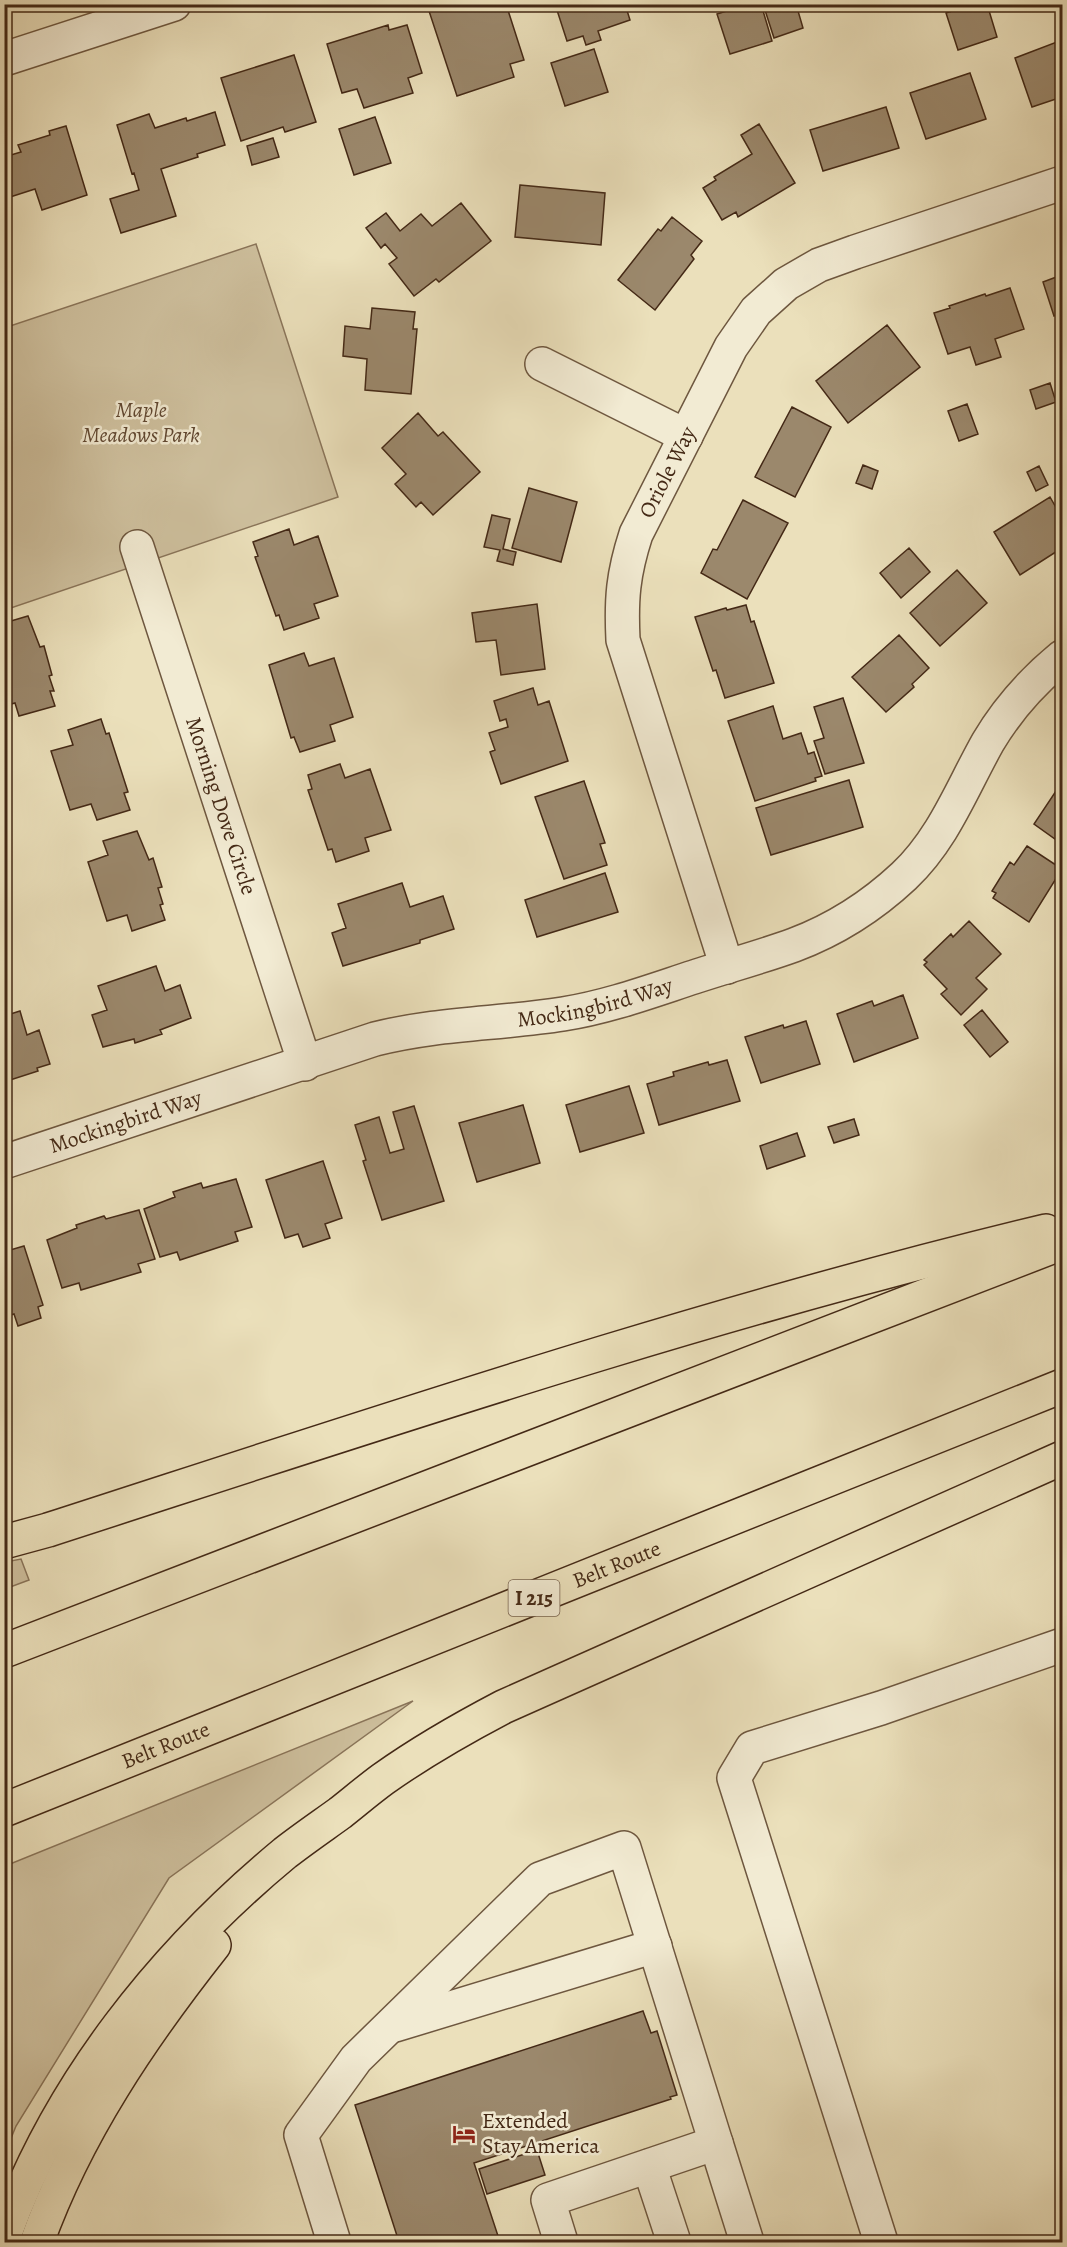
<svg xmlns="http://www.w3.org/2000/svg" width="1067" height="2247" viewBox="0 0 1067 2247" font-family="Alegreya,serif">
<rect width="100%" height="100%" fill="#ebe0bb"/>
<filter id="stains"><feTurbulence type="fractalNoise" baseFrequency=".00333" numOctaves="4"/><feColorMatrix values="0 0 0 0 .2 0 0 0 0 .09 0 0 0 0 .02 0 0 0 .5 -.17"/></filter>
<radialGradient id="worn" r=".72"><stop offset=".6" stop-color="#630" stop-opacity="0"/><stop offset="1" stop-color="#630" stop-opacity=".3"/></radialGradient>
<path fill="#cfc19f" stroke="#8a755a" stroke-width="1.5" d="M256 244 338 497 5 610 4 328Z
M21 1559 29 1580 5 1589V1562Z
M413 1701 169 1878 16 2126 5 2153V1866Z"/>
<path fill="#9b886c" stroke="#442916" stroke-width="1.5" d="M448 4H506L524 60 510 64 514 77 457 96 429 11Z
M555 4H625L630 20 598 31 601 40 586 45 583 36 567 41Z
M749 4H761L772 41 730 54 717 14Z
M763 4H796L803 28 774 38Z
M973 4H987L997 37 958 50 946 13Z
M388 25 389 30 407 25 422 73 408 78 413 93 364 108 357 89 342 93 327 44Z
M1062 40V97L1032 107 1015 58Z
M594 49 608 92 565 106 551 63Z
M294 55 316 122 285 132 283 127 241 141 221 78Z
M970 73 986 119 926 139 910 93Z
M886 107 899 148 823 171 810 130Z
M215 112 225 145 197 154 198 157 161 169 176 216 121 233 110 199 139 190 134 173 132 174 117 125 149 114 155 128 186 118 187 121Z
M375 117 391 163 354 175 339 129Z
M759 124 795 183 738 217 736 212 722 220 703 188 716 180 714 177 752 154 741 135Z
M66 126 87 195 42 210 35 189 4 199V157L21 152 18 145 50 135 49 131Z
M273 138 279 157 252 165 247 146Z
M520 185 605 193 601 245 515 237Z
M461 203 491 241 439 282 436 279 414 296 389 264 397 258 385 244 381 248 366 228 386 213 400 231 421 214 432 226Z
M672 217 702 241 691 255 694 259 655 310 618 280 658 229 661 231Z
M1062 268V313L1054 316 1043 282 1059 276 1057 270Z
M1010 288 1024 329 995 339 1001 357 976 365 970 347 948 354 934 313 950 308 949 306 985 294 986 296Z
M372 308 415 312 413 329H417L411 394 365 390 367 359 343 356 345 326 370 329Z
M887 325 920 367 848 423 816 381Z
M1050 383 1056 402 1036 409 1030 390Z
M967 404 978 434 959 441 948 411Z
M792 407 831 427 795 497 755 477Z
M418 413 438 436 443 432 480 472 433 515 421 502 416 507 395 484 406 474 382 448Z
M863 465 878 471 872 489 856 483Z
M1039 466 1048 485 1036 491 1027 472Z
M529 488 577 502 561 562 512 548Z
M1050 497 1062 518V548L1020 575 994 532Z
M743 500 788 523 747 599 701 573 713 549 717 550Z
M492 515 510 519 503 549 516 552 513 565 497 561 500 550 484 547Z
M289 529 294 545 318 536 338 596 314 604 319 618 284 630 279 615 276 616 255 557 258 556 253 542Z
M909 548 930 572 901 598 880 573Z
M957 570 987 603 940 646 910 613Z
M537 604 545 669 501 675 496 640 476 642 472 613Z
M746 605 751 622 754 621 774 683 725 698 716 670 713 671 695 617 726 608 727 610Z
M28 616 40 647 44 646 52 675 49 676 54 691H50L55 706 19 716 15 703 4 706V623Z
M899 635 929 668 912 684 914 687 886 712 852 677Z
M304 653 309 666 334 658 353 717 330 725 335 741 300 752 294 737 291 738 269 665Z
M533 688 538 705 549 701 568 761 501 784 490 752 495 750 489 733 508 727 506 719 500 721 494 701Z
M843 698 864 763 825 774 814 741 824 738 814 707Z
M773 706 783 739 801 733 808 754 814 752 822 776 815 778 816 781 755 801 728 721Z
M101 719 106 734 109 733 128 792 124 793 130 810 97 820 91 804 70 810 51 751 73 745 68 730Z
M340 764 345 778 370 769 391 830 365 838 369 851 336 862 332 849 328 850 308 790 312 789 308 775Z
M849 780 863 827 771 855 756 808Z
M584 781 605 843 600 844 607 865 564 879 535 797Z
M1062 782V844L1034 824Z
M137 831 149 860 153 858 162 887 158 888 163 904 160 905 165 920 132 931 127 915 107 921 88 862 108 855 103 841Z
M1027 846 1062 869 1029 922 993 898 996 893 992 891 1010 862 1014 865Z
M605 873 618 912 537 937 525 900Z
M402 883 410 907 443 896 454 929 420 940V943L343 966 332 933 346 928 338 904Z
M969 921 1001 954 976 978 987 989 961 1015 941 994 947 989 924 965 927 962 924 960 951 934 953 937Z
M156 966 165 991 180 985 191 1018 160 1030 162 1034 135 1043 134 1039 103 1047 92 1015 107 1010 98 986Z
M903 995 918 1038 854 1062 837 1014 872 1001 874 1006Z
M982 1010 1008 1042 990 1057 964 1025Z
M20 1011 27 1035 39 1030 50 1064 37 1068 38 1071 4 1082V1016Z
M806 1021 820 1064 761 1083 745 1037 783 1025 784 1028Z
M727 1060 740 1101 659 1125 647 1084 674 1076 673 1072 708 1062 709 1065Z
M629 1086 644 1133 580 1152 566 1105Z
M523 1105 540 1163 477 1182 459 1123Z
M414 1106 444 1201 382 1220 363 1161 366 1160 355 1125 379 1117 390 1153 404 1149 393 1112Z
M854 1119 859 1135 834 1143 828 1127Z
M797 1133 805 1156 767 1169 760 1146Z
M323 1161 342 1218 325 1224 330 1238 303 1247 298 1234 285 1238 266 1180Z
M236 1179 252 1227 235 1232 238 1241 180 1260 177 1252 160 1257 144 1209 175 1197 173 1192 201 1183 203 1188Z
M139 1210 155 1259 138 1264 141 1272 81 1290 79 1283 62 1288 47 1240 77 1228 76 1225 104 1216 106 1219Z
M24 1246 43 1305 38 1307 41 1318 18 1326 14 1314 4 1317V1247L7 1251Z
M643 2011 651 2033 657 2031 677 2095 670 2097 671 2099 474 2163 500 2242H399L355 2105Z
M537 2150 545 2175 487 2194 479 2169Z"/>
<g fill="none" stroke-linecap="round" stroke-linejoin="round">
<g stroke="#6e573f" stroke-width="36">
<g id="minor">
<path d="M4 59 174 4"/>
<path d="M542 364 686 436"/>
<path id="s1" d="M137 547 305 1064"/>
<path id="s2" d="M727 967 623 640C621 599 623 574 636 534L731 347 756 311 786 284 819 265 855 252 1062 183"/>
<path id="s3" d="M4 1162 375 1039C438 1023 499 1024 563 1014 608 1007 651 991 694 977 727 966 761 957 794 945 834 930 873 905 904 876 944 838 962 788 988 742 1007 710 1034 680 1062 657"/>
<path d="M395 2025 655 1946"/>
<path d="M716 2143 747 2242"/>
<path d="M649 2166 674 2242"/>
<path d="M334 2242 301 2135 356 2059 540 1879 624 1848 716 2143 548 2200 561 2242"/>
<path d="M881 2242 734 1778 752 1748 881 1708 1062 1645"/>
</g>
</g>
<g stroke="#442916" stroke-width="36">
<g id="highway">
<path d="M4 1542 48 1530C379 1423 708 1312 1046 1231"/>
<path d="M4 1651 1062 1243"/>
<path id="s4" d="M4 1810 1062 1386"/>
<path d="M4 2236C58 2085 163 1954 285 1853 303 1839 322 1826 340 1813 354 1802 368 1790 383 1779 421 1752 461 1729 503 1707L1062 1458"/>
<path d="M37 2242C76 2133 142 2036 214 1945"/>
</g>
</g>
<use href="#minor" stroke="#f2ebd3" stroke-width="33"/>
<use href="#highway" stroke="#ebe0bb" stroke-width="33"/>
</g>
<defs>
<g id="hotel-bare" transform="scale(1.8)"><path d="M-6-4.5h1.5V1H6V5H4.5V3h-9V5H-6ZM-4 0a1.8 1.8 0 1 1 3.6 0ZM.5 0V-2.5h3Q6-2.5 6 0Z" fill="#8f2418" stroke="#f2ebd3" stroke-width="2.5" paint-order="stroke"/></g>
</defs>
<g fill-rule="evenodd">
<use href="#hotel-bare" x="464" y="2134"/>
</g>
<g text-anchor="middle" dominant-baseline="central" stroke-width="5" stroke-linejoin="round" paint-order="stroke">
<rect fill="#f2ebd3" stroke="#78634f" stroke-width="1.5" x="508.5" y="1580" width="51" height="36" rx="4.5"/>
<g font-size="21" font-weight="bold" fill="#442916">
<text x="534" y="1598">I 215</text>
</g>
<g font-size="22" font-style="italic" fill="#604731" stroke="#f2ebd3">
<text x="141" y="410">Maple<tspan x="141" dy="25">Meadows Park</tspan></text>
</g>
<g font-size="22" fill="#442916" stroke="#f2ebd3">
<text stroke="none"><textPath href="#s2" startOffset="520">Oriole Way</textPath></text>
<text stroke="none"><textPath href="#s1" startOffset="272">Morning Dove Circle</textPath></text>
<text stroke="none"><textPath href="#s3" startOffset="614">Mockingbird Way</textPath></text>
<text stroke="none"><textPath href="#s3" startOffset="128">Mockingbird Way</textPath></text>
<text stroke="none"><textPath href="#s4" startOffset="660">Belt Route</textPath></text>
<text stroke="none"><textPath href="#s4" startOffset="174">Belt Route</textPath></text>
</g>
<g font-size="22" fill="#442916" stroke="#f2ebd3" text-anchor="start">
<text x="482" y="2121">Extended<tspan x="482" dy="25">Stay America</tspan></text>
</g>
</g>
<rect width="1067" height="2247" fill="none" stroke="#ebe0bb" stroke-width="24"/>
<rect x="6" y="6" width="1055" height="2235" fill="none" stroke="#442916" stroke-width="3"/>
<rect x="12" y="12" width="1043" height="2223" fill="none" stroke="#442916" stroke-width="1.5"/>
<rect width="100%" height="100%" filter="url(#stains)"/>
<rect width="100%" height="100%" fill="url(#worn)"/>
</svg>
